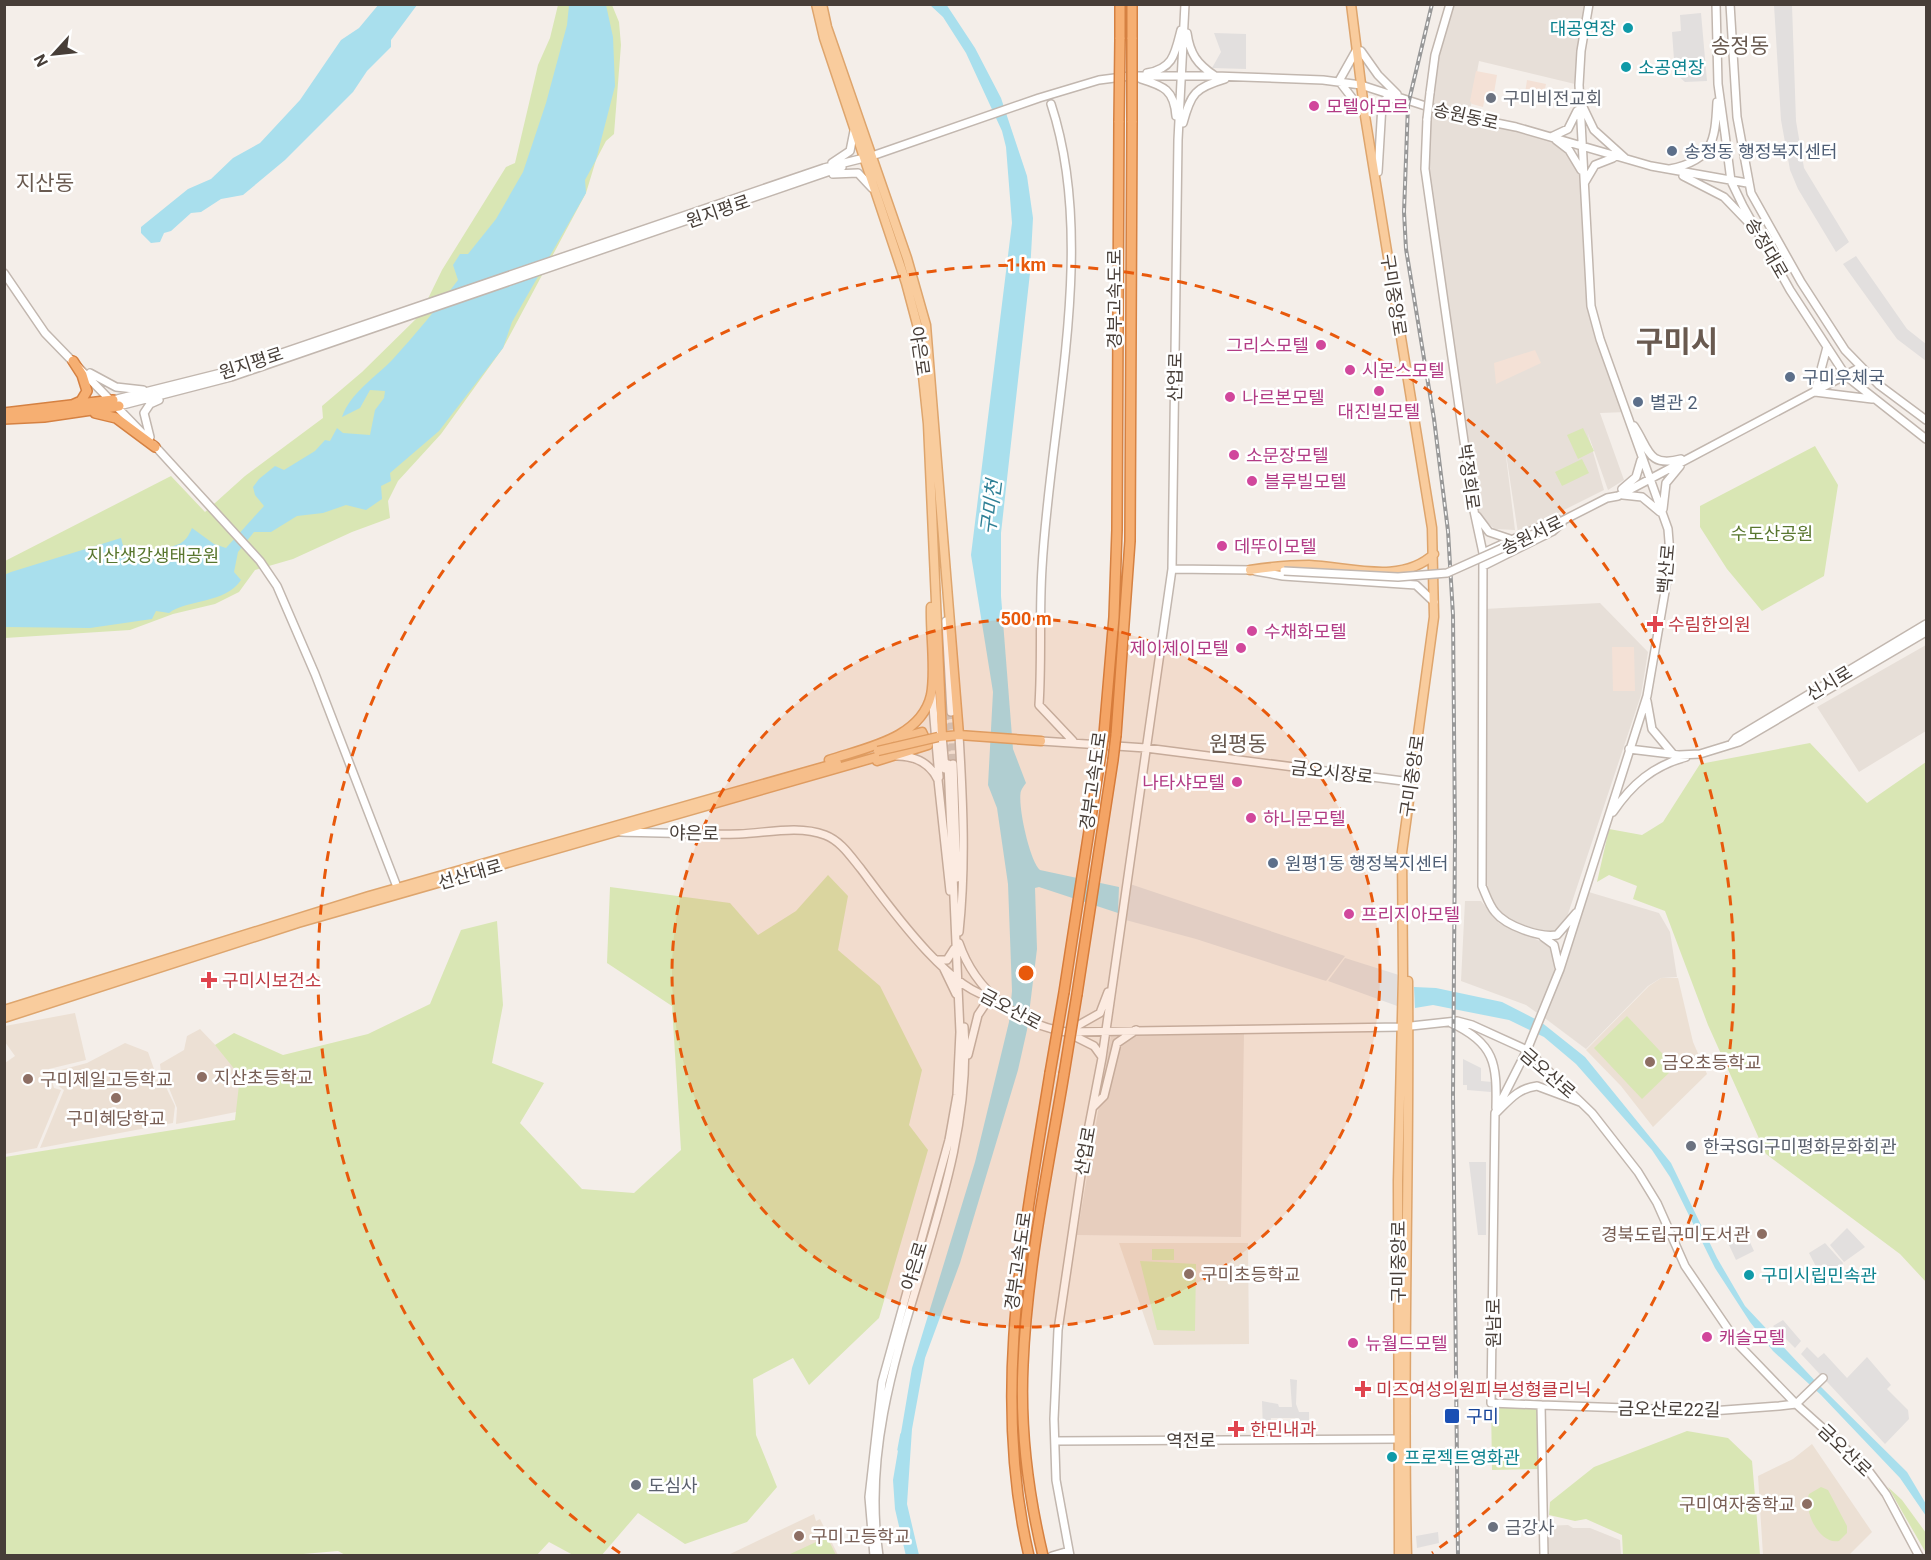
<svg xmlns="http://www.w3.org/2000/svg" width="1931" height="1560" viewBox="0 0 1931 1560" font-family="Roboto,'Noto Sans KR',sans-serif">
<rect width="100%" height="100%" fill="#f4eee9"/>
<path fill="#e7dfd8" d="M1450 5H1590L1579 85 1479 61 1469 117 1551 137 1569 150 1582 175 1591 306 1627 412 1600 413 1624 480 1608 490 1587 431 1604 490 1518 533 1504 440 1515 530 1495 529 1479 516 1453 367 1425 169 1435 55Z
M1600 603 1648 652 1641 695 1566 920 1557 934H1552L1508 920 1497 911 1484 886V609Z
M1926 645V731L1859 772 1817 707Z
M1582 890 1659 913 1670 932 1677 977 1661 978 1648 986 1586 1049 1542 1016Z
M1465 901H1481L1499 923 1551 946 1556 956 1555 968 1540 1015 1526 1005 1461 981Z
M1244 1032 1241 1237 1077 1235 1111 1035Z
M1568 1525 1573 1528H1590L1620 1540 1621 1555H1545L1544 1526Z"/>
<path fill="#f4e1d6" d="M1476 71 1497 75 1494 93 1486 92 1483 107 1472 104 1470 101Z
M1527 80 1546 84 1542 104 1524 100Z
M1535 350 1541 363 1496 384 1494 363Z
M1612 647H1634L1635 691H1613Z"/>
<path fill="#ece0d4" d="M1661 978H1678L1693 1042 1707 1074 1653 1127 1621 1086 1586 1050 1649 986Z
M75 1013 86 1060 49 1069 54 1088 61 1090 37 1148 5 1154V1063L15 1056 5 1042V1026Z
M200 1029 243 1074 241 1111 176 1124 177 1108 167 1083 162 1080 160 1064 184 1050 187 1036Z
M125 1043 148 1052 159 1083 165 1085 175 1106 173 1123 40 1148 64 1090 57 1085 53 1072 87 1063Z
M1119 1243H1248L1249 1344 1154 1345Z
M1812 1444 1872 1532 1849 1555H1763L1758 1476 1793 1459Z
M814 1514 816 1521 820 1519 838 1555 726 1556Z"/>
<path fill="#d9e6b4" d="M558 5H612L619 22 621 45 614 134 606 141 596 160 586 193 503 348 441 434 398 481 388 501 390 518 352 532 293 559 255 570 239 592 215 604 173 614 130 630 5 638V561L171 476 205 512 245 476 323 418 322 406 362 372 420 315 442 270 506 167 515 163 538 65 550 38Z
M1583 428 1594 451 1578 459 1567 435Z
M1815 446 1838 485 1824 576 1762 611 1727 569 1700 527V506Z
M1582 459 1589 473 1562 486 1555 472Z
M1810 743 1867 803 1926 762V1282L1900 1254 1766 1154 1708 1025 1665 911 1633 899 1637 886 1609 875 1597 882 1609 829 1642 835 1663 822 1700 764Z
M828 875 848 896 838 950 880 986 922 1070 909 1125 928 1150 879 1318 809 1385 793 1358 753 1379 756 1435 777 1487 747 1522 685 1544 638 1513 601 1556 573 1555 549 1542 536 1556H347L338 1551 280 1556 5 1555V1157L235 1120 240 1076 215 1045 234 1033 283 1055 368 1034 430 1004 461 930 497 921 503 1005 492 1063 544 1083 520 1123 582 1189 634 1193 681 1150 672 1006 607 963 610 887 730 903 758 935 796 911Z
M1627 1016 1675 1067 1642 1099 1594 1048Z
M1152 1249H1174V1260H1152Z
M1140 1261 1196 1264 1195 1331 1157 1330Z
M1491 1403 1541 1405 1542 1469 1492 1470Z
M1687 1431 1728 1438 1752 1461 1760 1555H1623L1622 1535 1586 1519 1575 1521 1549 1515 1550 1502 1594 1467Z
M1821 1487 1828 1490 1847 1526V1533L1839 1541C1819 1545 1803 1510 1809 1494Z
M1888 1487 1902 1500 1926 1533V1553Z
M827 1537 836 1555H788Z"/>
<path fill="#e2dfde" d="M1774 5H1792L1796 121 1804 168 1849 242 1836 252 1798 189 1790 170 1781 120Z
M1701 13 1707 81 1685 82 1675 73 1672 32 1681 31 1680 15Z
M1214 33 1246 34V69L1212 68 1221 52Z
M1856 256 1907 329 1926 344V361L1897 339 1843 264Z
M1127 883 1345 956 1326 981 1196 939 1122 919Z
M1345 958 1402 976 1400 1007 1328 981Z
M1463 1059 1481 1068V1081L1492 1082 1491 1092 1467 1090V1085H1463Z
M1469 1162H1486V1235H1478Z
M1847 1228 1865 1247 1844 1262 1830 1245Z
M1747 1236 1754 1251 1736 1260 1729 1245Z
M1825 1243 1843 1263 1837 1276 1826 1286 1809 1253Z
M1783 1320 1801 1341 1795 1348 1773 1326Z
M1807 1347 1818 1358 1824 1353 1847 1378 1867 1357 1891 1385 1887 1389 1908 1410 1909 1419 1885 1444 1801 1354Z
M1290 1379 1297 1380 1296 1404 1299 1412H1309V1424H1300L1299 1418H1271L1270 1432H1263L1262 1401 1278 1404 1279 1407H1292Z
M1438 1532 1439 1543 1417 1548 1416 1536Z"/>
<path fill="#a9dfed" d="M379 4 417 5 391 40V47L367 71 353 92 285 160 243 195 221 199 201 212 191 213 171 231 164 233 160 242 151 243 141 233V227L188 189 211 179 233 158 260 143 300 100 341 40 359 28Z
M946 4 975 48 1001 98 1027 176 1033 218 1030 273 1001 533V596L1013 749 1026 783C1024 786 1022 788 1021 791 1017 804 1030 862 1040 870L1119 887 1118 913 1039 887 1035 888 1037 949 1027 1030 1018 1070 960 1263 925 1358 912 1429 907 1504 919 1555 906 1556 895 1509 893 1480 912 1368 975 1162 1009 1022 1012 991 1008 884 997 808 988 785 993 692 971 555 1012 223 1006 147 1002 131 966 53 943 17 930 5Z
M569 5H606L613 37 615 86 596 160 585 180 586 193 512 322 503 348 439 431 390 473 391 481 381 486 382 499 366 510 346 505 323 513 297 516 271 532H254L238 552 234 572 241 580C225 604 188 599 169 613L156 611 152 619 90 628 5 627 4 575 11 572 121 538 125 553 133 561C142 557 152 552 161 549 178 545 185 545 192 528L214 544 226 548 264 506 255 495 253 487 259 479 275 466 284 470 315 451 325 440 330 441 337 428 343 433 370 435 375 410 384 398 385 391 370 390 360 408 342 417C351 392 375 378 393 359 416 334 437 308 458 280L453 265 460 254H468L496 219 523 172 546 103 567 25Z
M1414 987 1436 988 1502 1002 1541 1022 1585 1057 1671 1163 1717 1258 1745 1306 1819 1385 1907 1472 1926 1504V1516L1900 1478 1821 1395 1773 1351 1750 1322 1715 1268 1670 1177 1652 1150 1576 1064 1544 1037 1509 1020 1433 1005 1415 1008Z"/>
<g fill="none" stroke-linecap="round" stroke-linejoin="round">
<path stroke="#a9dfed" stroke-width="1.5" d="M898 1450 901 1434"/>
<path stroke="#d1cbc6" stroke-width="7" stroke-dasharray="7 3.5" stroke-linecap="butt" d="M951 712 953 764
M945 713 948 764"/>
<g stroke="#c2b7af" stroke-width="10">
<path id="minor" d="M1716 4 1718 84 1725 134 1731 181 1743 206 1790 290 1846 376 1926 439
M1730 4 1737 117 1751 193 1801 282 1845 350 1879 385 1926 420
M1187 33C1190 54 1197 64 1215 76
M1361 51 1378 75 1397 94
M1147 73C1173 69 1175 54 1181 30
M1141 79C1164 86 1174 90 1176 116
M1339 81 1363 112
M1339 81 1357 49
M1430 93 1435 55 1450 4
M1051 104C1098 246 1050 421 1042 568 1039 614 1042 659 1039 705L1073 741
M1582 105 1594 130 1625 158
M1427 119 1425 169 1474 511 1483 553 1482 886C1486 895 1489 905 1495 912 1506 926 1540 938 1557 935L1576 913
M1183 123C1191 93 1195 88 1225 79
M1551 137 1568 129 1577 111
M1556 140 1569 150 1581 170
M832 163 850 151 854 131
M1670 169C1713 160 1715 142 1717 102
M1378 172 1382 105 1386 99 1398 98
M833 174 858 173 872 188
M1683 176 1724 197 1749 223
M1585 182 1595 165 1613 158
M4 273 45 333 146 437
M90 373 116 387 143 390
M1815 392 1872 399
M1815 392 1827 347
M113 400 229 371 824 168 872 156 1039 98 1099 80 1130 76H1215L1323 80 1361 85 1447 113 1516 127 1651 166 1747 183
M119 406 231 377 842 167
M1634 426C1649 448 1647 468 1681 459
M150 437 144 413 150 404 159 400
M154 445 260 561 277 586 315 674 399 892
M1622 489 1636 477 1641 460
M1623 495 1642 497 1660 512
M1663 509 1666 483 1680 466
M1477 516 1489 532 1510 539
M1554 525 1607 498 1618 496 1859 368
M1483 553 1557 519
M1483 566 1553 531 1562 523
M1172 569 1254 570
M1255 571 1283 576 1416 585 1434 602
M946 621 951 712
M932 695 939 777
M1647 701 1652 729 1673 754
M942 736 945 769
M1041 741 1146 748 1411 782
M1732 743 1736 738 1926 624
M1629 749 1679 755 1700 754 1739 742 1926 632
M897 756C916 756 930 763 938 780L950 891
M953 764 957 878
M1613 812C1632 784 1653 766 1686 757
M621 832C660 833 700 835 739 834 767 833 798 825 825 835 841 841 851 857 861 869 886 902 950 993 993 997
M959 932C966 866 963 802 959 735
M1543 937 1554 945 1559 967
M959 943C975 990 1017 1024 1066 1032L1402 1027 1457 1021 1472 1025 1527 1050 1592 1113 1638 1172 1657 1203 1685 1266 1739 1345 1796 1404 1865 1466 1886 1494 1919 1556
M937 960H947L954 949
M944 969 956 994
M1451 1023C1495 1043 1497 1064 1496 1108
M1070 1030 1100 1013 1108 992
M1068 1033 1094 1046 1102 1057
M968 1055 978 1015 990 997
M1093 1107 1104 1096 1117 1043 1136 1030
M1497 1112C1510 1099 1519 1088 1537 1086L1580 1102
M1541 1405 1711 1411 1779 1406 1796 1404 1823 1378
M1055 1441 1398 1439
M874 1556 869 1497 882 1382 949 1140 957 1095 960 1032 948 764
M879 1556C851 1372 976 1207 964 1027
M1052 1556 1069 1551
M1070 1556 1056 1480 1054 1419 1058 1330 1086 1141 1102 1058 1172 569 1178 140 1185 4
M1544 1556 1541 1405 1491 1403 1495 1113 1527 1050 1560 969 1647 696 1667 580 1670 554 1668 529 1600 339 1591 306 1579 85 1581 51 1589 4"/>
</g>
<g stroke="#dea56d" stroke-width="11">
<path id="major" d="M816 4 824 38 906 283 918 328 928 424 942 736
M822 4 827 27 907 258 926 325 959 735
M1351 4 1365 116 1432 528 1434 617 1402 852 1403 975 1398 1181 1399 1556
M1250 570C1270 567 1289 565 1309 565 1350 567 1401 585 1434 554
M939 737 959 735 1041 741
M829 760C864 748 921 739 931 695 936 670 930 634 931 607
M877 761 928 745 922 732 897 739
M4 1010 369 896 837 763
M4 1018 298 923 880 756
M1407 1556C1402 1364 1410 1172 1408 981"/>
</g>
<g stroke="#d58142" stroke-width="12">
<path id="highway" d="M1120 39V4
M1132 39V4
M72 405 81 401 87 391 82 375 73 361
M4 413 113 400
M95 413 116 418 155 447
M4 419 44 417 119 406
M1104 734 1114 617 1117 530 1119 121
M1116 735 1130 541 1132 121
M1064 992 1100 760
M1077 994 1113 760
M1029 1556C991 1394 1024 1234 1050 1073
M1043 1556C1028 1493 1020 1429 1023 1365 1027 1267 1048 1170 1064 1074"/>
</g>
<use href="#minor" stroke="#fff" stroke-width="7"/>
<use href="#major" stroke="#f9cc9d" stroke-width="8"/>
<use href="#highway" stroke="#f6af72" stroke-width="9"/>
<g stroke="#989898" stroke-width="4">
<path id="rail" d="M1432 4 1408 105 1404 212 1406 249 1434 419 1448 531 1453 615 1455 837 1453 1096 1458 1556"/>
</g>
<use href="#rail" stroke="#fff" stroke-width="1.5" stroke-dasharray="4.5" stroke-linecap="butt"/>
<g stroke="#c2b7af" stroke-width="10" stroke-linecap="butt">
<path id="minor-bridge" d="M1427 119 1430 93
M1284 571 1398 577 1447 573 1554 525"/>
</g>
<g stroke="#dea56d" stroke-width="11" stroke-linecap="butt">
<path id="major-bridge" d="M878 751 938 737"/>
</g>
<g stroke="#d58142" stroke-width="12" stroke-linecap="butt">
<path id="highway-bridge" d="M1119 121 1120 39
M1132 121V39
M1100 760 1104 734
M1113 760 1116 735
M1050 1073 1064 992
M1064 1074 1077 994"/>
</g>
<use href="#minor-bridge" stroke="#fff" stroke-width="7"/>
<use href="#major-bridge" stroke="#f9cc9d" stroke-width="8"/>
<use href="#highway-bridge" stroke="#f6af72" stroke-width="9"/>
</g>
<circle cx="1026" cy="973" r="354" fill="#e8590c" fill-opacity=".12"/>
<g fill="none" stroke="#e8590c" stroke-width="3" stroke-dasharray="10 8">
<circle cx="1026" cy="973" r="354"/>
<path d="M620 1553A708 708 0 1 1 1432 1553"/>
</g>
<g fill="#0f9aa8" stroke="#fff" stroke-width="2">
<circle cx="1628" cy="28" r="6"/>
<circle cx="1626" cy="67" r="6"/>
<circle cx="1749" cy="1275" r="6"/>
<circle cx="1392" cy="1457" r="6"/>
</g>
<g fill="#6b7280" stroke="#fff" stroke-width="2">
<circle cx="1491" cy="98" r="6"/>
<circle cx="1691" cy="1146" r="6"/>
<circle cx="636" cy="1485" r="6"/>
<circle cx="1493" cy="1527" r="6"/>
</g>
<g fill="#d1479c" stroke="#fff" stroke-width="2">
<circle cx="1314" cy="106" r="6"/>
<circle cx="1321" cy="345" r="6"/>
<circle cx="1350" cy="370" r="6"/>
<circle cx="1379" cy="391" r="6"/>
<circle cx="1230" cy="397" r="6"/>
<circle cx="1234" cy="455" r="6"/>
<circle cx="1252" cy="481" r="6"/>
<circle cx="1222" cy="546" r="6"/>
<circle cx="1252" cy="631" r="6"/>
<circle cx="1241" cy="648" r="6"/>
<circle cx="1237" cy="782" r="6"/>
<circle cx="1251" cy="818" r="6"/>
<circle cx="1349" cy="914" r="6"/>
<circle cx="1707" cy="1337" r="6"/>
<circle cx="1353" cy="1343" r="6"/>
</g>
<g fill="#5c6f8a" stroke="#fff" stroke-width="2">
<circle cx="1672" cy="151" r="6"/>
<circle cx="1790" cy="377" r="6"/>
<circle cx="1638" cy="402" r="6"/>
<circle cx="1273" cy="863" r="6"/>
</g>
<g fill="#e0444e" stroke="#fff" stroke-width="2">
<path d="M1652 615h6v6h6v6h-6v6h-6v-6h-6v-6h6z"/>
<path d="M206 971h6v6h6v6h-6v6h-6v-6h-6v-6h6z"/>
<path d="M1360 1380h6v6h6v6h-6v6h-6v-6h-6v-6h6z"/>
<path d="M1233 1420h6v6h6v6h-6v6h-6v-6h-6v-6h6z"/>
</g>
<g fill="#8d6e63" stroke="#fff" stroke-width="2">
<circle cx="1650" cy="1062" r="6"/>
<circle cx="202" cy="1077" r="6"/>
<circle cx="28" cy="1079" r="6"/>
<circle cx="116" cy="1098" r="6"/>
<circle cx="1762" cy="1234" r="6"/>
<circle cx="1189" cy="1274" r="6"/>
<circle cx="1807" cy="1504" r="6"/>
<circle cx="799" cy="1536" r="6"/>
</g>
<rect fill="#1a4fb4" stroke="#fff" stroke-width="2" x="1444" y="1408" width="16" height="16" rx="3"/>
<g text-anchor="middle" dominant-baseline="central" stroke-width="5" stroke-linejoin="round" paint-order="stroke">
<g font-size="18" fill="#0d838f" stroke="#fff" text-anchor="start">
<text x="1616" y="28" text-anchor="end">대공연장</text>
<text x="1638" y="67">소공연장</text>
<text x="1761" y="1275">구미시립민속관</text>
<text x="1404" y="1457">프로젝트영화관</text>
</g>
<g font-size="18" fill="#5b616d" stroke="#fff" text-anchor="start">
<text x="1503" y="98">구미비전교회</text>
<text x="1703" y="1146">한국SGI구미평화문화회관</text>
<text x="648" y="1485">도심사</text>
<text x="1505" y="1527">금강사</text>
</g>
<g font-size="18" fill="#b23c85" stroke="#fff" text-anchor="start">
<text x="1326" y="106">모텔아모르</text>
<text x="1309" y="345" text-anchor="end">그리스모텔</text>
<text x="1362" y="370">시몬스모텔</text>
<text x="1242" y="397">나르본모텔</text>
<text x="1379" y="411" text-anchor="middle">대진빌모텔</text>
<text x="1246" y="455">소문장모텔</text>
<text x="1264" y="481">블루빌모텔</text>
<text x="1234" y="546">데뚜이모텔</text>
<text x="1264" y="631">수채화모텔</text>
<text x="1229" y="648" text-anchor="end">제이제이모텔</text>
<text x="1225" y="782" text-anchor="end">나타샤모텔</text>
<text x="1263" y="818">하니문모텔</text>
<text x="1361" y="914">프리지아모텔</text>
<text x="1719" y="1337">캐슬모텔</text>
<text x="1365" y="1343">뉴월드모텔</text>
</g>
<g font-size="18" fill="#473e38" stroke="#fff">
<text transform="translate(1466 116) rotate(13)">송원동로</text>
<text transform="translate(718 211) rotate(-19)">원지평로</text>
<text transform="translate(1767 248) rotate(60)">송정대로</text>
<text transform="translate(1394 295) rotate(81)">구미중앙로</text>
<text transform="translate(1114 299) rotate(-90)">경부고속도로</text>
<text transform="translate(920 351) rotate(82)">야은로</text>
<text transform="translate(251 363) rotate(-18)">원지평로</text>
<text transform="translate(1175 377) rotate(-89)">산업로</text>
<text transform="translate(1469 477) rotate(82)">박정희로</text>
<text transform="translate(1532 535) rotate(-26)">송원서로</text>
<text transform="translate(1666 569) rotate(-85)">백산로</text>
<text transform="translate(1829 683) rotate(-31)">신시로</text>
<text transform="translate(1332 772) rotate(7)">금오시장로</text>
<text transform="translate(1412 776) rotate(-82)">구미중앙로</text>
<text transform="translate(1093 781) rotate(-82)">경부고속도로</text>
<text transform="translate(694 833) rotate(1)">야은로</text>
<text transform="translate(470 874) rotate(-16)">선산대로</text>
<text transform="translate(1011 1009) rotate(28)">금오산로</text>
<text transform="translate(1548 1073) rotate(41)">금오산로</text>
<text transform="translate(1085 1151) rotate(-80)">산업로</text>
<text transform="translate(1018 1261) rotate(-82)">경부고속도로</text>
<text transform="translate(1398 1262) rotate(-90)">구미중앙로</text>
<text transform="translate(914 1266) rotate(-73)">야은로</text>
<text transform="translate(1493 1323) rotate(-90)">원남로</text>
<text transform="translate(1669 1409) rotate(1)">금오산로22길</text>
<text x="1191" y="1440">역전로</text>
<text transform="translate(1845 1450) rotate(44)">금오산로</text>
</g>
<g font-size="18" fill="#4e5e75" stroke="#fff" text-anchor="start">
<text x="1684" y="151">송정동 행정복지센터</text>
<text x="1802" y="377">구미우체국</text>
<text x="1650" y="402">별관 2</text>
<text x="1285" y="863">원평1동 행정복지센터</text>
</g>
<g font-size="18" fill="#58762e" stroke="#fff">
<text x="1772" y="533">수도산공원</text>
<text x="153" y="555">지산샛강생태공원</text>
</g>
<g font-size="18" fill="#be3a42" stroke="#fff" text-anchor="start">
<text x="1668" y="624">수림한의원</text>
<text x="222" y="980">구미시보건소</text>
<text x="1376" y="1389">미즈여성의원피부성형클리닉</text>
<text x="1250" y="1429">한민내과</text>
</g>
<g font-size="18" fill="#785e54" stroke="#fff" text-anchor="start">
<text x="1662" y="1062">금오초등학교</text>
<text x="214" y="1077">지산초등학교</text>
<text x="40" y="1079">구미제일고등학교</text>
<text x="116" y="1118" text-anchor="middle">구미혜당학교</text>
<text x="1750" y="1234" text-anchor="end">경북도립구미도서관</text>
<text x="1201" y="1274">구미초등학교</text>
<text x="1795" y="1504" text-anchor="end">구미여자중학교</text>
<text x="811" y="1536">구미고등학교</text>
</g>
<g font-size="18" fill="#164399" stroke="#fff" text-anchor="start">
<text x="1466" y="1416">구미</text>
</g>
<g font-size="20" font-style="italic" fill="#308096" stroke="#fff">
<text transform="translate(991 507) rotate(-83)">구미천</text>
</g>
<g font-size="21" fill="#695a50" stroke="#fff">
<text x="1740" y="46">송정동</text>
<text x="45" y="183">지산동</text>
<text x="1238" y="744">원평동</text>
</g>
<g font-size="30" font-weight="bold" fill="#695a50" stroke="#fff">
<text x="1677" y="341">구미시</text>
</g>
</g>
<circle cx="1026" cy="973" r="9" fill="#e8590c" stroke="#fff" stroke-width="3"/>
<g font-size="18" text-anchor="middle" font-weight="bold" fill="#e8590c" stroke="#fff" stroke-width="5" stroke-linejoin="round" paint-order="stroke">
<text x="1026" y="271">1 km</text>
<text x="1026" y="625">500 m</text>
</g>
<rect width="1931" height="1560" fill="none" stroke="#473e38" stroke-width="12"/>
<g transform="translate(54 54) rotate(243)" stroke="#ffffff" stroke-width="4.5" paint-order="stroke">
<path d="M0-4.5L10 22L0 15L-10 22Z" fill="#473e38"/>
<text y="-9" font-size="16" font-weight="bold" text-anchor="middle" fill="#473e38">N</text>
</g>
</svg>
